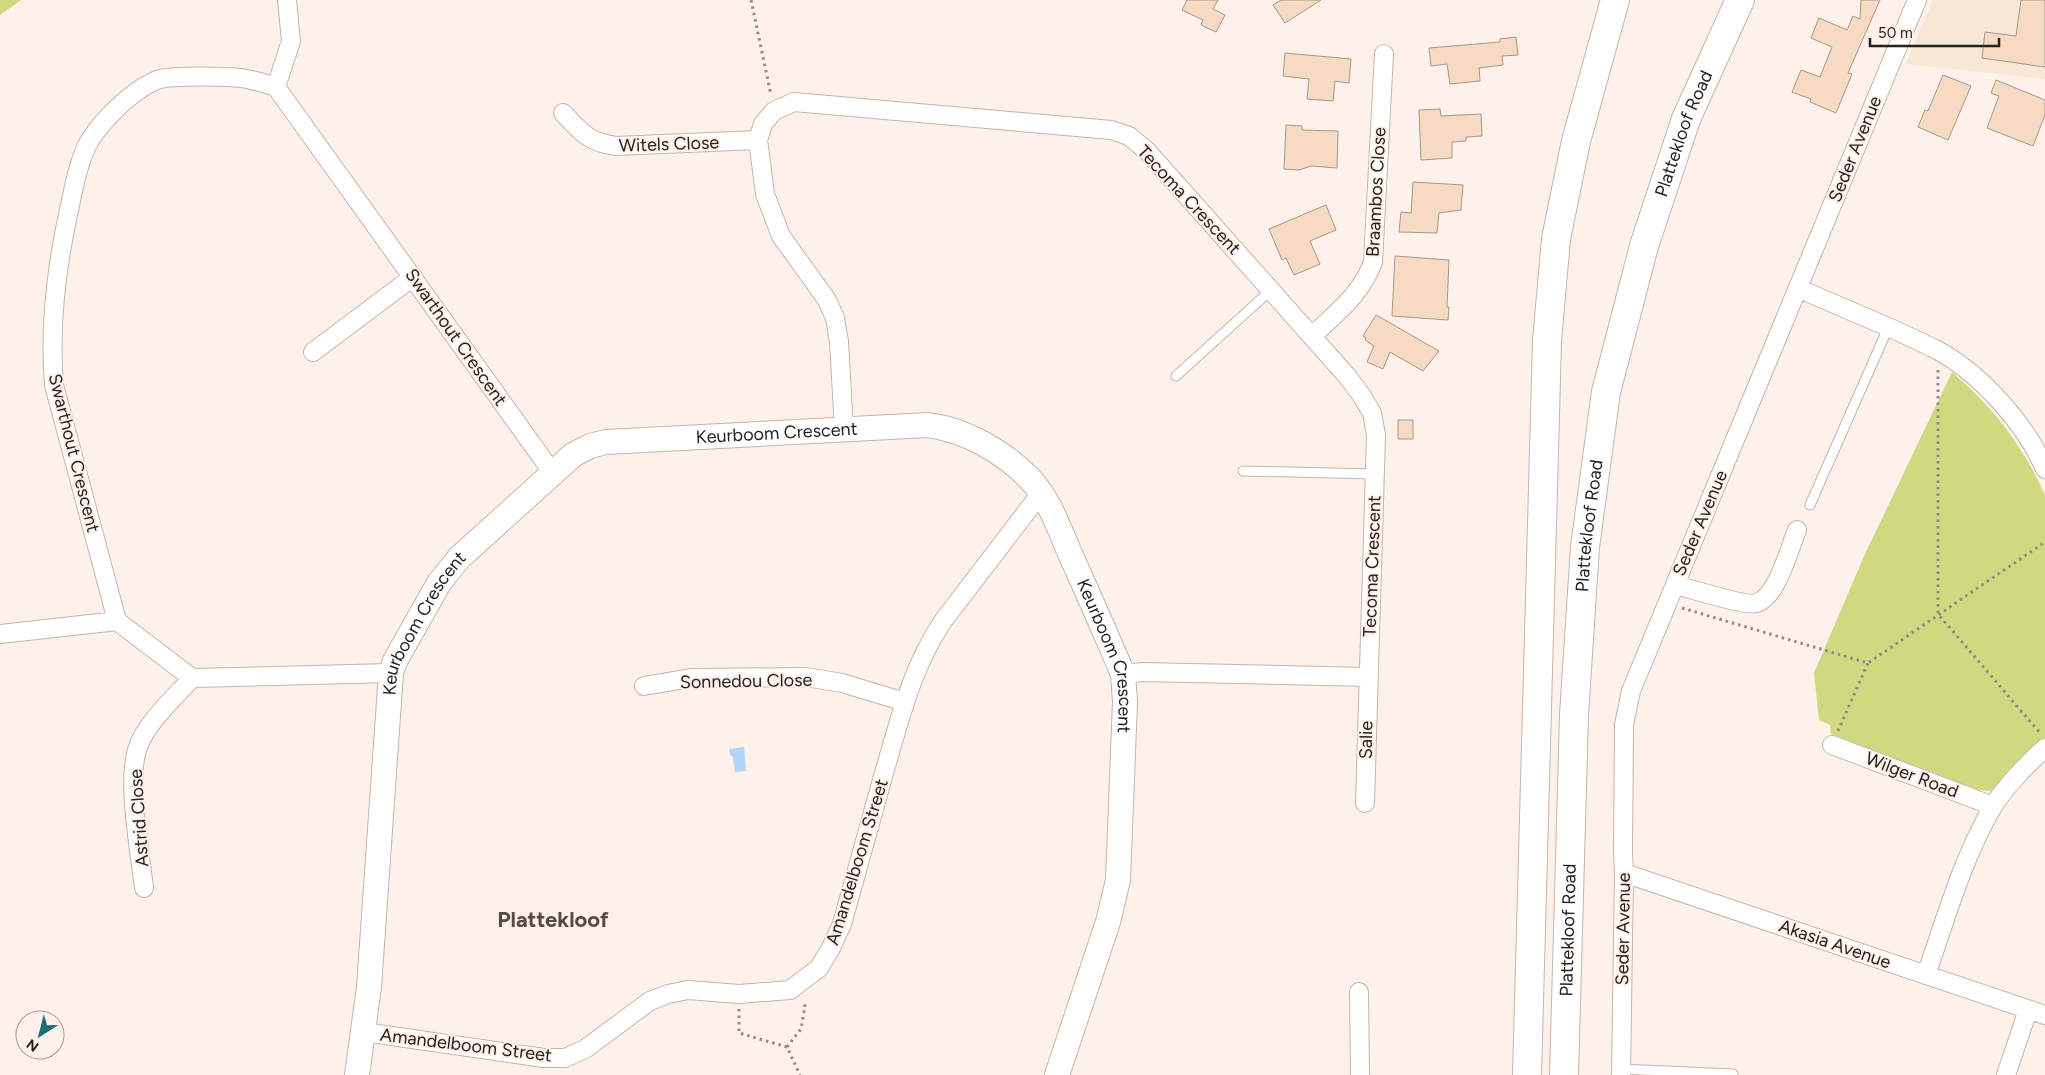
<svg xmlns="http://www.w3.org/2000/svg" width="2045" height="1075" viewBox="0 0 2045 1075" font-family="Figtree,sans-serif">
<rect width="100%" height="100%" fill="#fdf1e9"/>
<path fill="#f7e7d5" d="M1933 0H2045V79L1906 64Z"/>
<path fill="#d0d881" d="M0 0H21L0 15Z
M1952 372C1993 407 2023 446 2045 495V739L2017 764 1996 789 1990 791 1978 790 1831 734 1830 725 1819 720 1814 673 1865 554Z"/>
<path fill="#b0d6fc" d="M744 747 746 771 735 772 733 757 730 754 729 749Z"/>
<path fill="#f6dbc2" stroke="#a4988d" d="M1187 0H1218L1213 9 1225 15 1216 32 1201 25 1203 20 1182 10Z
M1281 0H1321L1285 23 1273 5Z
M1861 0H1880L1848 73 1852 74 1836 113 1810 102 1811 99 1792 92 1801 70 1820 77 1832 47 1811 38 1819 18 1847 30 1853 16 1860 19Z
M2021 0H2045V67L1982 58 1985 32 2016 36Z
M1516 37 1518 55 1502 56 1503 65 1479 68 1480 81 1450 84 1447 64 1431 66 1429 48 1500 42V39Z
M1285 53 1351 59 1349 83 1335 81 1333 101 1307 99 1309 79 1283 76Z
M1943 75 1971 86 1948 140 1918 127 1925 110 1928 111Z
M1996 80 2045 100V115L2033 146 1987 128 1999 96 1991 93Z
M1440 109 1441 116 1481 114 1482 136 1466 137V141L1452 142V158L1421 160 1419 110Z
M1286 125 1302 126V130L1338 131 1337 168 1311 166 1299 170 1284 169Z
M1413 182 1463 185 1461 210 1439 213 1437 233 1399 232 1401 212 1411 213Z
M1326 205 1336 230 1310 241 1320 264 1294 275 1286 258 1282 260 1269 229Z
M1395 256 1449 260 1447 307H1449L1448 320 1392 316Z
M1376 315 1439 351 1423 371 1390 352 1383 369 1367 362 1374 346 1365 340 1366 338 1363 336Z
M1398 420H1413V439H1398Z"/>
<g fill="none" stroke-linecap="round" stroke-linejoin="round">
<g stroke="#c3b5ab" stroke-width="11">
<path id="lane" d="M1176 376 1271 290
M1243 471 1375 474
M1810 505 1888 328
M1621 1069 1733 1074"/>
</g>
<g stroke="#c3b5ab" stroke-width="20">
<path id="street" d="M276 87 291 41 287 0
M563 113C582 133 588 142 616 146L758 140
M1798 288C1844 309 1892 327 1937 350 1980 373 2026 424 2045 469
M1312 336C1337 312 1361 295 1373 262L1384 54
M313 352 413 277
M844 429 839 342 835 318 827 300 781 236 765 194 758 140 763 124 774 111 794 102 1111 130 1129 136 1147 151 1347 376 1362 396 1372 413 1376 435 1365 803
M1675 585C1689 588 1747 607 1757 603 1778 595 1789 549 1797 530
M0 634 117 621
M391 673 192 678 117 621 54 385C49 326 57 263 70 205 74 187 77 168 85 150 95 126 132 90 157 80 169 75 232 76 247 79 257 81 267 84 276 87L552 472
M1123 674 1143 672 1368 677
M644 686 691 678 806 677 842 683 905 702
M1832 745 1993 806
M1624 873 2045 1015
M144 888C140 852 126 779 138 747 146 723 175 697 192 678
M1926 975C1946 918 1962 860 1992 808 2004 788 2028 763 2045 748
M1359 992 1360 1075
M364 1032 544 1058H565L585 1049 650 1001 668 994 688 990 739 994 790 990 819 968 831 948 842 924C856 873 870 823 884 773 900 719 911 669 943 621L1041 493
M1621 1075 1624 873 1623 852 1624 725 1631 691 1917 0
M2006 1075 2028 1010"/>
</g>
<g stroke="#c3b5ab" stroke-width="26">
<g id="secondary">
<path id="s1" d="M357 1075 369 987 391 673 395 661 439 583 459 558 573 455 590 446 606 442 928 425C966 430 1004 452 1030 479 1050 500 1060 531 1071 556 1089 595 1106 635 1123 674L1125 702 1118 880 1108 922 1057 1075"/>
</g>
</g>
<g stroke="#c3b5ab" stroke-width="30">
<g id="primary">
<path d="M1527 1075 1547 341 1556 239 1576 141 1615 0"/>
<path id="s2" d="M1564 1075 1574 715 1585 547 1606 392 1644 246 1686 119 1740 0"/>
</g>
</g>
<path stroke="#948b85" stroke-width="3" stroke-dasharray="2.5 4" stroke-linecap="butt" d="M751 0 771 95
M1938 370V614L2040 733
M1682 608 1868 663 2045 542
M1838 731 1868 663
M739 1009V1033L787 1047 800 1075
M787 1047 801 1029 805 1006 801 1002"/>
<use href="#lane" stroke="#fff" stroke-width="9"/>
<use href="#street" stroke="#fff" stroke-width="18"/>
<use href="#secondary" stroke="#fff" stroke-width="24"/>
<use href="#primary" stroke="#fff" stroke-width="28"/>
</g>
<g text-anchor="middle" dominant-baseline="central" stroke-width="4" stroke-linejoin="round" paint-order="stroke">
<g font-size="18" fill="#27211e" stroke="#fdf1e9">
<text stroke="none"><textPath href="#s2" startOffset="955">Plattekloof Road</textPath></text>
<text transform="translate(669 144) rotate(-2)">Witels Close</text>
<text transform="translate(1855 149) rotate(-68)">Seder Avenue</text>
<text transform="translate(1376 192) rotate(-87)">Braambos Close</text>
<text transform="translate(1189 200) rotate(47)">Tecoma Crescent</text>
<text transform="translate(456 337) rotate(55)">Swarthout Crescent</text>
<text stroke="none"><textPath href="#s1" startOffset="898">Keurboom Crescent</textPath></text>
<text transform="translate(74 453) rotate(76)">Swarthout Crescent</text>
<text transform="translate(1700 523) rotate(-67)">Seder Avenue</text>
<text stroke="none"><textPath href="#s2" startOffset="550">Plattekloof Road</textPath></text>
<text transform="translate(1372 566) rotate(-88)">Tecoma Crescent</text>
<text stroke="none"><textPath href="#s1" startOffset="462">Keurboom Crescent</textPath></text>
<text stroke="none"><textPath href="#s1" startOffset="1362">Keurboom Crescent</textPath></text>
<text transform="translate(746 681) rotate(-1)">Sonnedou Close</text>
<text transform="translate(1366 740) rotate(-89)">Salie</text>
<text transform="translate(1912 775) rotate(21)">Wilger Road</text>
<text transform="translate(139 818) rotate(-94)">Astrid Close</text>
<text transform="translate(857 862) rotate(-73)">Amandelboom Street</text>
<text transform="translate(1623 929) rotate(-89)">Seder Avenue</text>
<text stroke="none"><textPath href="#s2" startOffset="145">Plattekloof Road</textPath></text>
<text transform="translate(1835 944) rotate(19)">Akasia Avenue</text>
<text transform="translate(466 1045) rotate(7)">Amandelboom Street</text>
</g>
<g font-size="22" font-weight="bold" fill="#574b43" stroke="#fdf1e9">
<text x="553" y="919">Plattekloof</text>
</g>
</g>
<g transform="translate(40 1035) rotate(216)"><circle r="24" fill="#fdf1e9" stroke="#a79e98"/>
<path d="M0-4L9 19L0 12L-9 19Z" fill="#216c74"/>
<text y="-8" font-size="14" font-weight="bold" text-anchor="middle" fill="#27211e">N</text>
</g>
<path d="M1870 38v8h129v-8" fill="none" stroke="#27211e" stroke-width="2.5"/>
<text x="1878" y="38" font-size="15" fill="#27211e" stroke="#fdf1e9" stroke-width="4" paint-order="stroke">50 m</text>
</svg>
